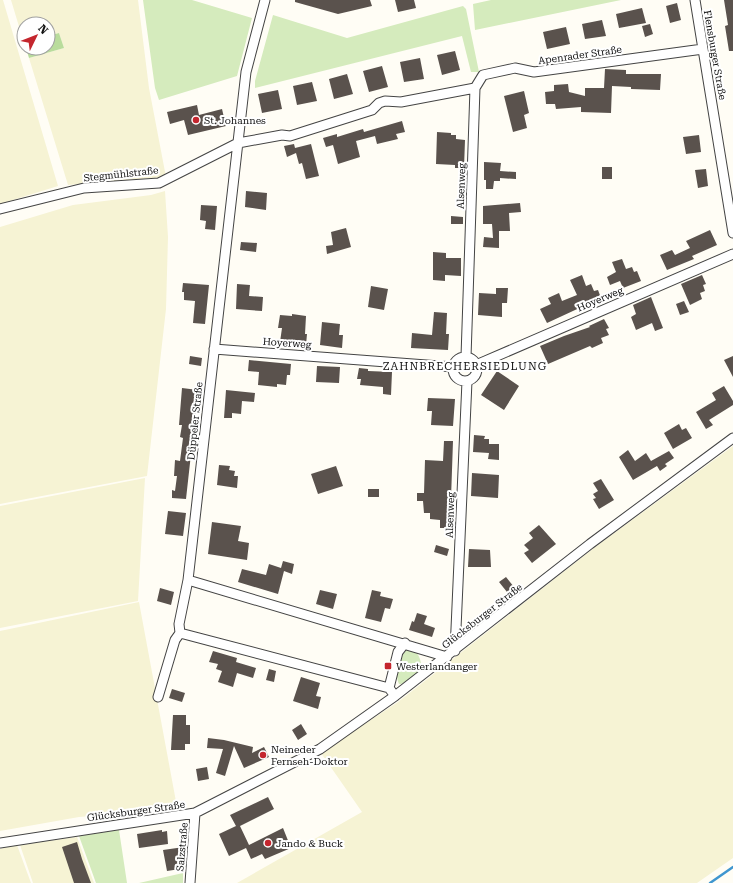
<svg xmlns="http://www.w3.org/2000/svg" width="733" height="883" viewBox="0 0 733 883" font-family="'Roboto Serif',serif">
<rect width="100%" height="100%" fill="#fffdf5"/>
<path fill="#f6f3d4" d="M0 0H3L58 186 0 204Z
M11 0H138L149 88 166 177 68 185 29 58 64 48 59 33 48 36V24H24V43Z
M165 191 168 237 166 309 147 476 0 504V227L73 205 151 195Z
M733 446V858L697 883H237L362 812 321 753 398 702 594 548Z
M145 478 138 601 0 628V506Z
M139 602 177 807 117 814 79 817 0 831V631Z
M77 837 94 883H33L20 845Z
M17 845 31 883H0V849Z"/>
<path fill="#d5ebbd" d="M143 0H192L252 18 237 76 159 100 155 88Z
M491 0H621L475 30 473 4Z
M463 6 466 9 479 72H471L462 36 255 88V81L273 15 347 38Z
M407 650 417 653C427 669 417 677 401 684H399C394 673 398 657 407 650Z
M119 830 127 883H96L79 836Z
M183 873V883H139Z"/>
<path fill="#b9dc9c" d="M59 33 64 48 29 58 26 48H48V36Z"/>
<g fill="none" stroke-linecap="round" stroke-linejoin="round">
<path stroke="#3f96cf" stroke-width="2.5" d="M710 883 733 867"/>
</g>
<path fill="#5a524d" d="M295 0H370L372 6 338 14 295 2Z
M395 0H414L416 8 398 12Z
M724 0H733V51H729L725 26 728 25Z
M677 3 681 20 670 23 666 6Z
M642 8 646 23 619 28 616 14Z
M602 20 606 36 585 39 582 24Z
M650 24 653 34 645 37 642 26Z
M566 27 570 44 547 49 543 32Z
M455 51 460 70 442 75 437 55Z
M420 58 424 79 404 82 400 62Z
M382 66 388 87 369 92 363 71Z
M605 69 626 70V74H661L660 90 631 89V87L612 86 611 113 581 112V107L556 109 555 104H546L545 92 554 91V85L568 84 569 92 585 96V88H604Z
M347 74 353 94 334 99 329 79Z
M312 82 317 101 297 105 293 86Z
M278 90 282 109 262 113 258 94Z
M524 91 529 113 524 115 527 128 513 132 504 96Z
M197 105 199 115 222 109 226 126 188 135 184 120 170 124 167 112Z
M402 121 405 132 396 134 398 139 377 144 375 136 356 141 360 157 338 164 333 145 326 147 323 138 337 134V137L363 129 364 132Z
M437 132 451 133V135H456V139L465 140 464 168H455V165L436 164Z
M699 135 701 152 686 154 683 137Z
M294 144 295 148 311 144 319 176 306 179 302 163 299 164 296 153 287 157 284 146Z
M484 162 501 163 500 171 516 172V179L500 178V181H494L493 189H486V180H484Z
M602 167H612V179H602Z
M706 169 708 186 698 188 695 170Z
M246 191 267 193 266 210 245 207Z
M520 203 521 212 509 213 510 231H499V248L483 247 484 237 493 238 492 224H483V206Z
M201 205 217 206 215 230 205 229 206 221 200 220Z
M451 216 463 217V224H451Z
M346 228 351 247 327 254 326 246 333 245 331 232Z
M710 230 717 245 692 256 694 259 667 270 660 255 672 250 675 255 690 248 686 241Z
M241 242 257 243 256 252 240 250Z
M433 252 446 253V258H461V276L445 275V281L433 280Z
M622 259 626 269 632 267 634 272 637 271 641 281 623 288 620 281 610 285 607 277 616 272 612 262Z
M582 275 586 286 591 284 594 291 598 290 601 298 547 323 540 309 551 304 548 298 559 293 562 301 577 295 570 280Z
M702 275 706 284 703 285 705 291 700 293 702 299 690 305 681 284Z
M183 283 209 285 205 324 193 323 195 301 184 300V292H182Z
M237 284 250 285 249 296 263 297 262 311 236 309Z
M371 286 388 289 384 310 368 307Z
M496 288H508L507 303H502V317L478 315 479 293 496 294Z
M651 297 663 328 655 331 652 323 636 330 631 317 636 314 633 305Z
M684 301 689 312 680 315 676 304Z
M434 312 447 313 446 334H449L448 350 411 348 412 333 432 335Z
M292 314 306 316 305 334H307L306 345 280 342 282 328H278L280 315 292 316Z
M604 319 609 328 606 329 609 335 601 338 603 343 592 348 590 346 548 364 540 346 564 336 590 327 589 326Z
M322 322 340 324 339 335H343L342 348 320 345Z
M190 356 202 358 201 366 189 364Z
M733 356V377L724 360Z
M249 360 291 364 290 375H287L286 385 277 384V387L258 385 259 372 248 371Z
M317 366 340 367 339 383 316 382Z
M359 368 368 369V371L392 372 391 395 383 394V387L360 385 361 379H357Z
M497 371 519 386 504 410 481 395Z
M724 386 733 401V405L709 420 713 425 706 429 696 412 716 400 712 393Z
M182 388 198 390 196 414 190 445H192L186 499 172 498V490L175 491 177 476H174L175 460 180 461 183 438 180 437 182 425H179Z
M226 390 255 393 254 402 242 401 241 414 232 413V418H224Z
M428 398 455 399 453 426 431 425 432 411H427Z
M679 424 682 430 686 428 692 438 673 449 664 433Z
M474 435 485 436 484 439H489V444H499V460L488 459 489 453 473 452Z
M444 441H453L450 528H440V520L430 519V513H424L423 501H417V493H424L425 460 443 461Z
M628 450 635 461 646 453 651 461 669 451 674 458 665 464 667 466 660 471 657 466 633 480 619 457Z
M219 465 230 466 229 470 235 471 234 476H238L237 488 217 485Z
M336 466 343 486 318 494 311 474Z
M472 473 499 475 498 498 471 496Z
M601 479 614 500 599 509 593 499 596 498 593 494 598 491 593 483Z
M368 489H379V497H368Z
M168 511 186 513 183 536 165 534Z
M212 522 241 526 238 541 249 543 247 560 208 554Z
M539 525 556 544 532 563 524 553 529 550 524 545 533 538 529 533Z
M436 545 449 549 447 556 434 552Z
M469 549 490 550 491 567H468Z
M283 561 294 564 292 574 284 571 278 594 238 582 242 569 266 575 269 564 281 568Z
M506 577 514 587 507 592 499 582Z
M160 588 174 592 171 605 157 601Z
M320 590 337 594 333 609 316 604Z
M372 590 381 592 380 596 393 599 390 609 385 608 381 622 365 618Z
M417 613 427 616 424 624 435 628 432 637 409 630 412 621 414 622Z
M213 651 237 658 236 662 256 668 253 678 237 673 233 687 218 682 222 671 216 669 218 664 209 662Z
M269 669 276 671 274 682 266 680Z
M301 677 320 683 316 696 321 697 318 709 293 701Z
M172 689 185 693 182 702 169 698Z
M173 715H186V725H190V744H185V750H171Z
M301 724 307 734 298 740 292 730Z
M208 738 224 740 253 747 252 753 264 747 269 757 244 768 234 746 225 776 216 773 223 749 207 748Z
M207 767 209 779 198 781 196 769Z
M268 797 274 809 240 826 249 845 283 828 291 848 265 859 262 854 251 859 246 848 229 856 219 834 236 826 230 815Z
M162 830V832L167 831 168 844 139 848 137 834Z
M77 842 82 859 91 883H74L62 847Z
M184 847 185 866 180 867V869L167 871 163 850Z"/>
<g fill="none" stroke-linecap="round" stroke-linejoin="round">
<g stroke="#444" stroke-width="11">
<path id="minor" d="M695 0 733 233
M0 209 84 188 159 183 238 143 282 135 290 136 372 110 379 103 385 101 401 102 475 88 483 75 515 68 534 72 703 49
M214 349 453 367
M466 357 475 88
M453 369a12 12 0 1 1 24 0a12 12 0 1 1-24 0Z
M476 365 733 254
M188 580 447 657
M180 633 389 688 395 696
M455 651 467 381
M389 688 398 652 405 643
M158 697 175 640 180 633 179 624 188 580 246 72 265 0
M0 843 195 813 320 749 395 696 590 544 733 438
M190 883 195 813"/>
</g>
<use href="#minor" stroke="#fff" stroke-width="9"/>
</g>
<g fill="#c4262e" stroke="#fff" stroke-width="1.5">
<circle cx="196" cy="120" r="4"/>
<rect x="384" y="662" width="8" height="8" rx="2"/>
<circle cx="263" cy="755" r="4"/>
<circle cx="268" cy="843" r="4"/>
</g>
<g text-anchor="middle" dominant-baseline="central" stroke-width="4" stroke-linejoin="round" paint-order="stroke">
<g font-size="10" fill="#111" stroke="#fff">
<text transform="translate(580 55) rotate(-8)">Apenrader Straße</text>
<text transform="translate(715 55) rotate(80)">Flensburger Straße</text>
<text transform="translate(121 174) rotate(-6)">Stegmühlstraße</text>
<text transform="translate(461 186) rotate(-88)">Alsenweg</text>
<text transform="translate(600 299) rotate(-23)">Hoyerweg</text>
<text transform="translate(287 343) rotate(4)">Hoyerweg</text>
<text transform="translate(195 421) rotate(-84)">Düppeler Straße</text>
<text transform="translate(450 515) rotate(-88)">Alsenweg</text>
<text transform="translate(482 616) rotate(-38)">Glücksburger Straße</text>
<text transform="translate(136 811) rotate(-8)">Glücksburger Straße</text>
<text transform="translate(182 847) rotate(-85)">Salzstraße</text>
</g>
<g font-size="10" fill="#111" stroke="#fff" text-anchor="start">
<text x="204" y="120">St. Johannes</text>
<text x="396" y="666">Westerlandanger</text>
<text x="271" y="749">Neineder<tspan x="271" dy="12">Fernseh-Doktor</tspan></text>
<text x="276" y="843">Jando &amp; Buck</text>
</g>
<g font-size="11" letter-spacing="1" fill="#111" stroke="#fff">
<text x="465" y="366">ZAHNBRECHERSIEDLUNG</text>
</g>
</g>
<g transform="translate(36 36) rotate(47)"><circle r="19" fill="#ffffff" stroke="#a0a0a0"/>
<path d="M0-3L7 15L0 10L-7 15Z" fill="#c4262e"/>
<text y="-6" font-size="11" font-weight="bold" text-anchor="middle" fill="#111111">N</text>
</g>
</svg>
